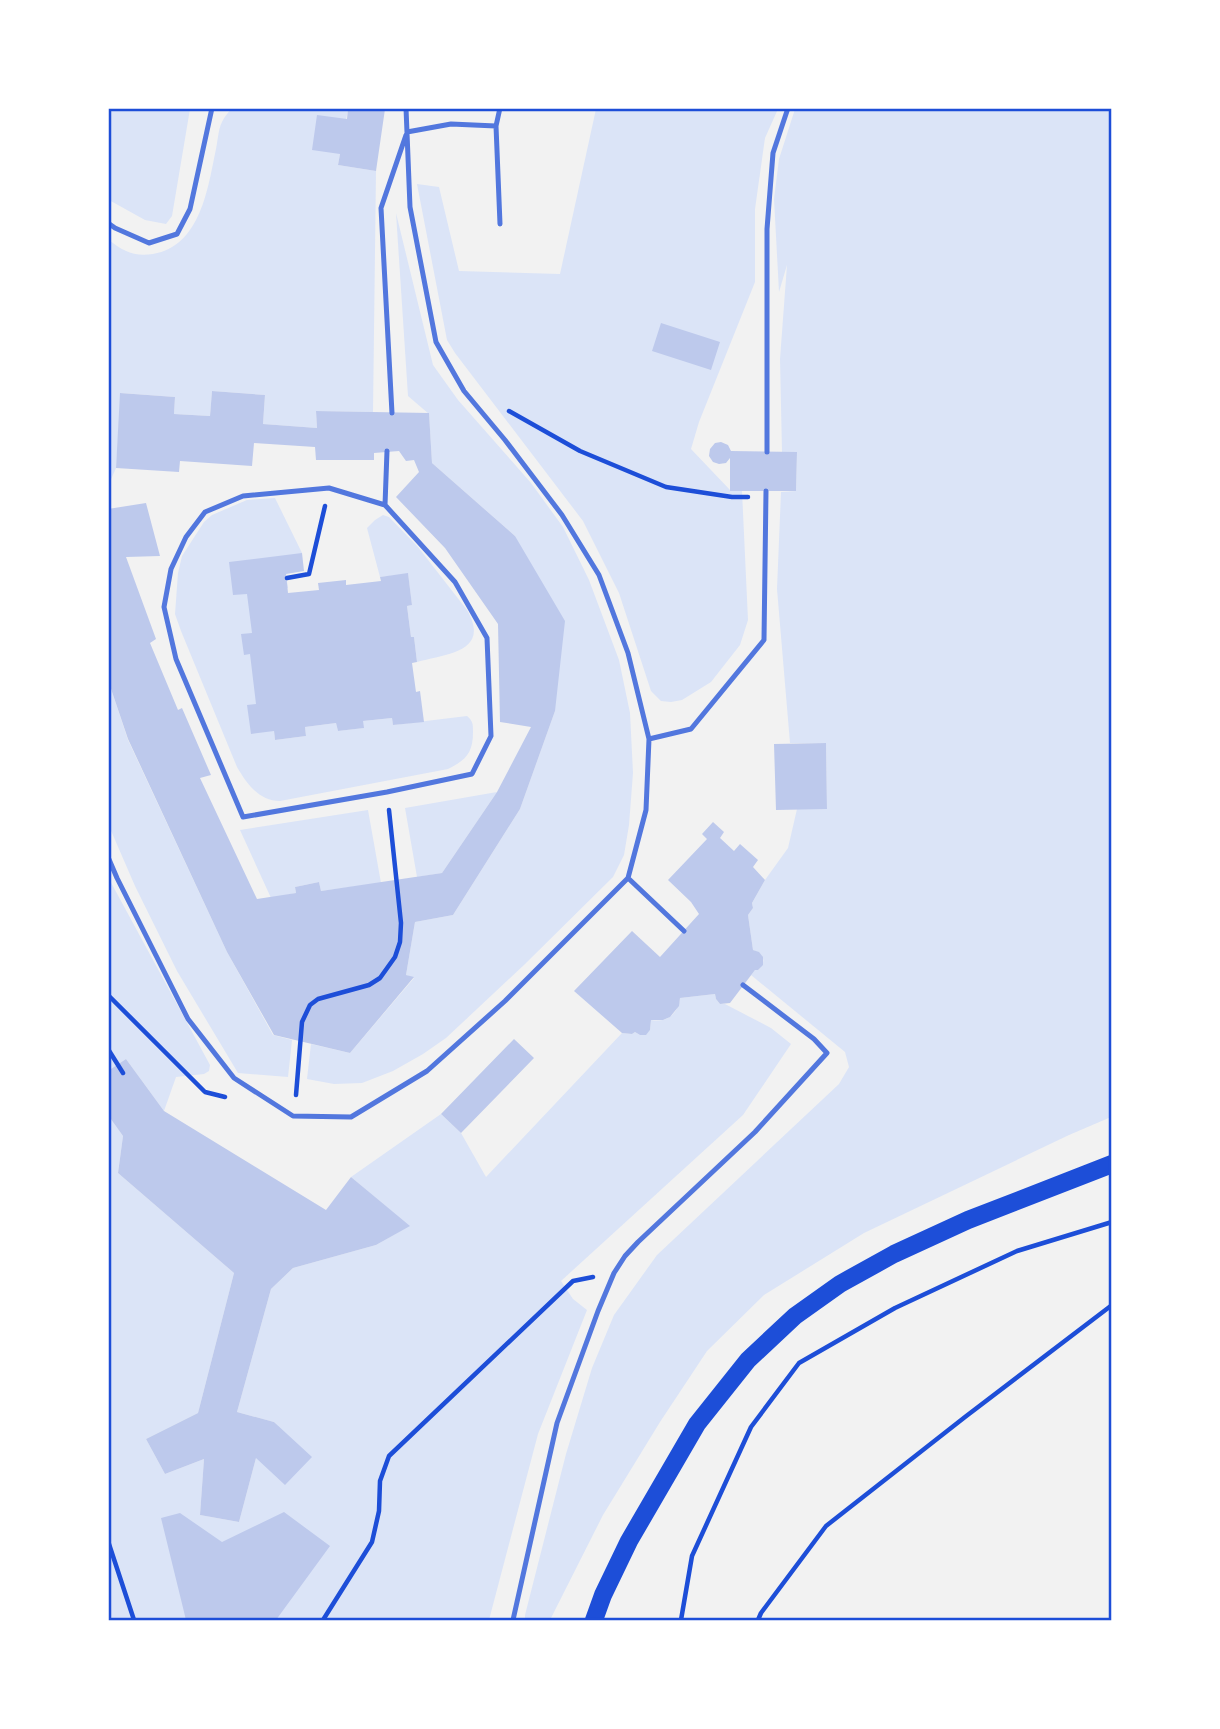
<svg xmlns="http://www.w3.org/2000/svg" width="1220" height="1729" viewBox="0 0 1220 1729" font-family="'Noto Sans',sans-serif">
<rect width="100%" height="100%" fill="#f2f2f2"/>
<path fill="#dbe4f7" d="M109 108 190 109 172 216 166 224 145 220 109 200Z
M231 109H348L338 165 376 171 373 412 316 411 317 428 263 424 265 395 212 391 210 416 174 414 175 397 121 393 116 468 109 484V240C123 251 134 257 153 254 201 246 208 187 216 149 218 140 218 130 222 122 224 117 228 113 231 109Z
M596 109H778L765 138 755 209V282L699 422 691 449 730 490 742 491 748 620 740 645 711 682 682 700 671 702 661 701 651 691 619 593 583 521 455 353 447 340 417 184 439 187 459 271 560 274Z
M795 109H1111V1117L1069 1135 864 1233 764 1295 707 1351 660 1422 603 1515 550 1620H525V1615L566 1454 592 1368 614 1315 657 1255 839 1084 849 1067 845 1052 751 975 755 970H758C767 962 764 954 753 950L748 915 753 908 752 903 765 880 788 848 797 809H827L826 743H790L777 589 781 492 796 491 797 452H782L780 359 787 265 779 292 774 199 779 159Z
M396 213 433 365 458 400 531 483 563 527 589 580 619 660 630 713 633 773 629 825 624 855 613 877 525 964 446 1038 423 1054 393 1071 362 1083 334 1084 307 1079 311 1044 350 1053 414 978 406 975 415 922 453 915 520 809 555 711 515 536 432 463 429 414 408 396Z
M275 498 302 553 286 574 288 588 265 591 269 693 275 740 306 736 305 727 336 723 338 731 363 728V721L392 718 393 725 467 716C473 721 473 724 473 732 473 753 466 760 448 769L280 801C259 801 247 784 237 767L181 631 175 614 178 573 182 556 204 522 212 515 247 500Z
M383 515 389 517 418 547 467 610C491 652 447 654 417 662L414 637H411L407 606 412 605 408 574 380 577 367 528 375 520Z
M108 680 128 740 227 952 273 1035 292 1040 288 1077 238 1073 177 971 135 886 109 826Z
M497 792 442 873 417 877 405 808Z
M368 810 381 883 321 891 319 882 295 887 296 893 271 898 240 830Z
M108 877 210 1065 209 1071 204 1074 176 1077 164 1111 126 1059 109 1071Z
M715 994 716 999 720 1004H725L771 1028 791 1044 743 1115 561 1281 573 1299 587 1310 538 1434 489 1620H109L108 1115 123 1136 118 1173 234 1273 198 1413 146 1439 165 1474 204 1459 200 1515 239 1522 256 1458 278 1426 274 1422 237 1412 271 1289 293 1268 376 1245 409 1226 351 1177 441 1114 461 1133 486 1177 622 1033 632 1034 635 1032 640 1035 646 1034 650 1030 651 1020C667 1023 678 1014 680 998Z"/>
<path fill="#bdc9ec" d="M348 108 385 109 376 171 338 165 340 154 312 150 317 115 347 119Z
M661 323 720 342 711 370 652 351Z
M212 391 265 395 263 424 317 428 316 411 429 413 432 463 515 536 565 621 555 711 520 809 453 915 415 922 406 975 414 977 350 1053 274 1035 227 952 128 739 108 680V509L146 503 160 556 126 557 156 639 150 643 178 710 182 708 211 775 200 778 257 899 296 893 295 887 319 882 321 891 442 873 497 792 531 727 500 722 498 624 445 548 396 497 419 472 414 460 406 461 399 451 374 453V460H316L315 447 254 443 252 466 180 461 179 472 116 468 120 393 175 397 174 414 210 416Z
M721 442 728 445 731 451 797 452 796 491H730V458L726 463 719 464 713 462 709 456 710 449 715 443Z
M302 553 304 571 286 574 288 593 319 590 318 583 346 580V585L381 581 380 577 408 573 412 605 407 606 411 637H414L417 662 412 663 416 692 420 691 424 722 393 725 392 718 363 721 364 728 338 731 336 723 305 727 306 736 275 740 274 731 251 734 247 705 256 704 250 654 244 655 241 634 252 633 247 594 233 595 229 562Z
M826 743 827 809 776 810 774 744Z
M713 822 724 832 720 838 734 851 740 844 758 860 753 867 765 880 752 903 753 908 748 915 753 950 759 952 763 957V965L758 970H755L730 1003 720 1004 716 999 715 994 680 998 679 1006 670 1017 663 1020H651L650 1030 646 1035H640L635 1032 632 1034 622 1033 574 991 632 931 660 957 699 914 691 902 668 880 707 839 702 834Z
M514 1039 534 1058 461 1133 441 1114Z
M126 1059 164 1111 326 1210 351 1177 410 1226 376 1245 293 1268 271 1289 237 1412 274 1422 312 1457 285 1485 256 1458 239 1522 200 1515 204 1459 165 1474 146 1439 198 1413 234 1273 118 1173 123 1136 108 1115V1071Z
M284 1512 330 1546 276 1620H186L161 1518 180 1513 222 1542Z"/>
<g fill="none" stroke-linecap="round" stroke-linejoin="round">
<path stroke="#1d4ed8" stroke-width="4.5" d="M509 411 580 451 666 487 732 497H748
M287 578 309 574 325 506
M108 995 205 1092 225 1097
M108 1049 123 1073
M296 1095 302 1022 310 1005 318 999 369 985 380 978 395 957 400 942 401 923 389 810
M108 1541 134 1620
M323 1620 372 1542 379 1511 380 1481 389 1456 573 1281 593 1277
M681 1620 692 1556 751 1427 799 1363 895 1308 1017 1251 1112 1222
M758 1620 761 1613 826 1526 965 1417 1112 1305"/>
<path stroke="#5277de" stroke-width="5" d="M406 108 410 207 436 342 464 391 505 440 562 515 599 575 628 653 649 739
M496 126 500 108
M407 132 451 124 496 126 500 224
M108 223 115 228 149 243 177 234 190 209 212 108
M392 413 381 208 406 135
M767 452V229L773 153 788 108
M385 505 455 582 487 638 491 736 472 774 387 792 243 817 176 659 164 607 171 569 186 537 205 512 243 496 329 488 385 505 387 451
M108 857 117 878 188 1019 234 1078 293 1116 351 1117 427 1071 505 1001 628 878 646 810 649 739 691 729 764 640 766 491
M628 878 684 931
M513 1620 557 1423 598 1311 614 1273 625 1256 638 1242 755 1132 827 1053 814 1039 743 985"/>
<path stroke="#1d4ed8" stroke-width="18" d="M594 1620 603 1595 629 1541 697 1424 748 1360 795 1316 840 1284 894 1254 968 1220 1112 1164"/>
</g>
<rect width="1220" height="1729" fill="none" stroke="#ffffff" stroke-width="220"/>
<rect x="110" y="110" width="1000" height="1509" fill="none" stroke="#1d4ed8" stroke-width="2.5"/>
</svg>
